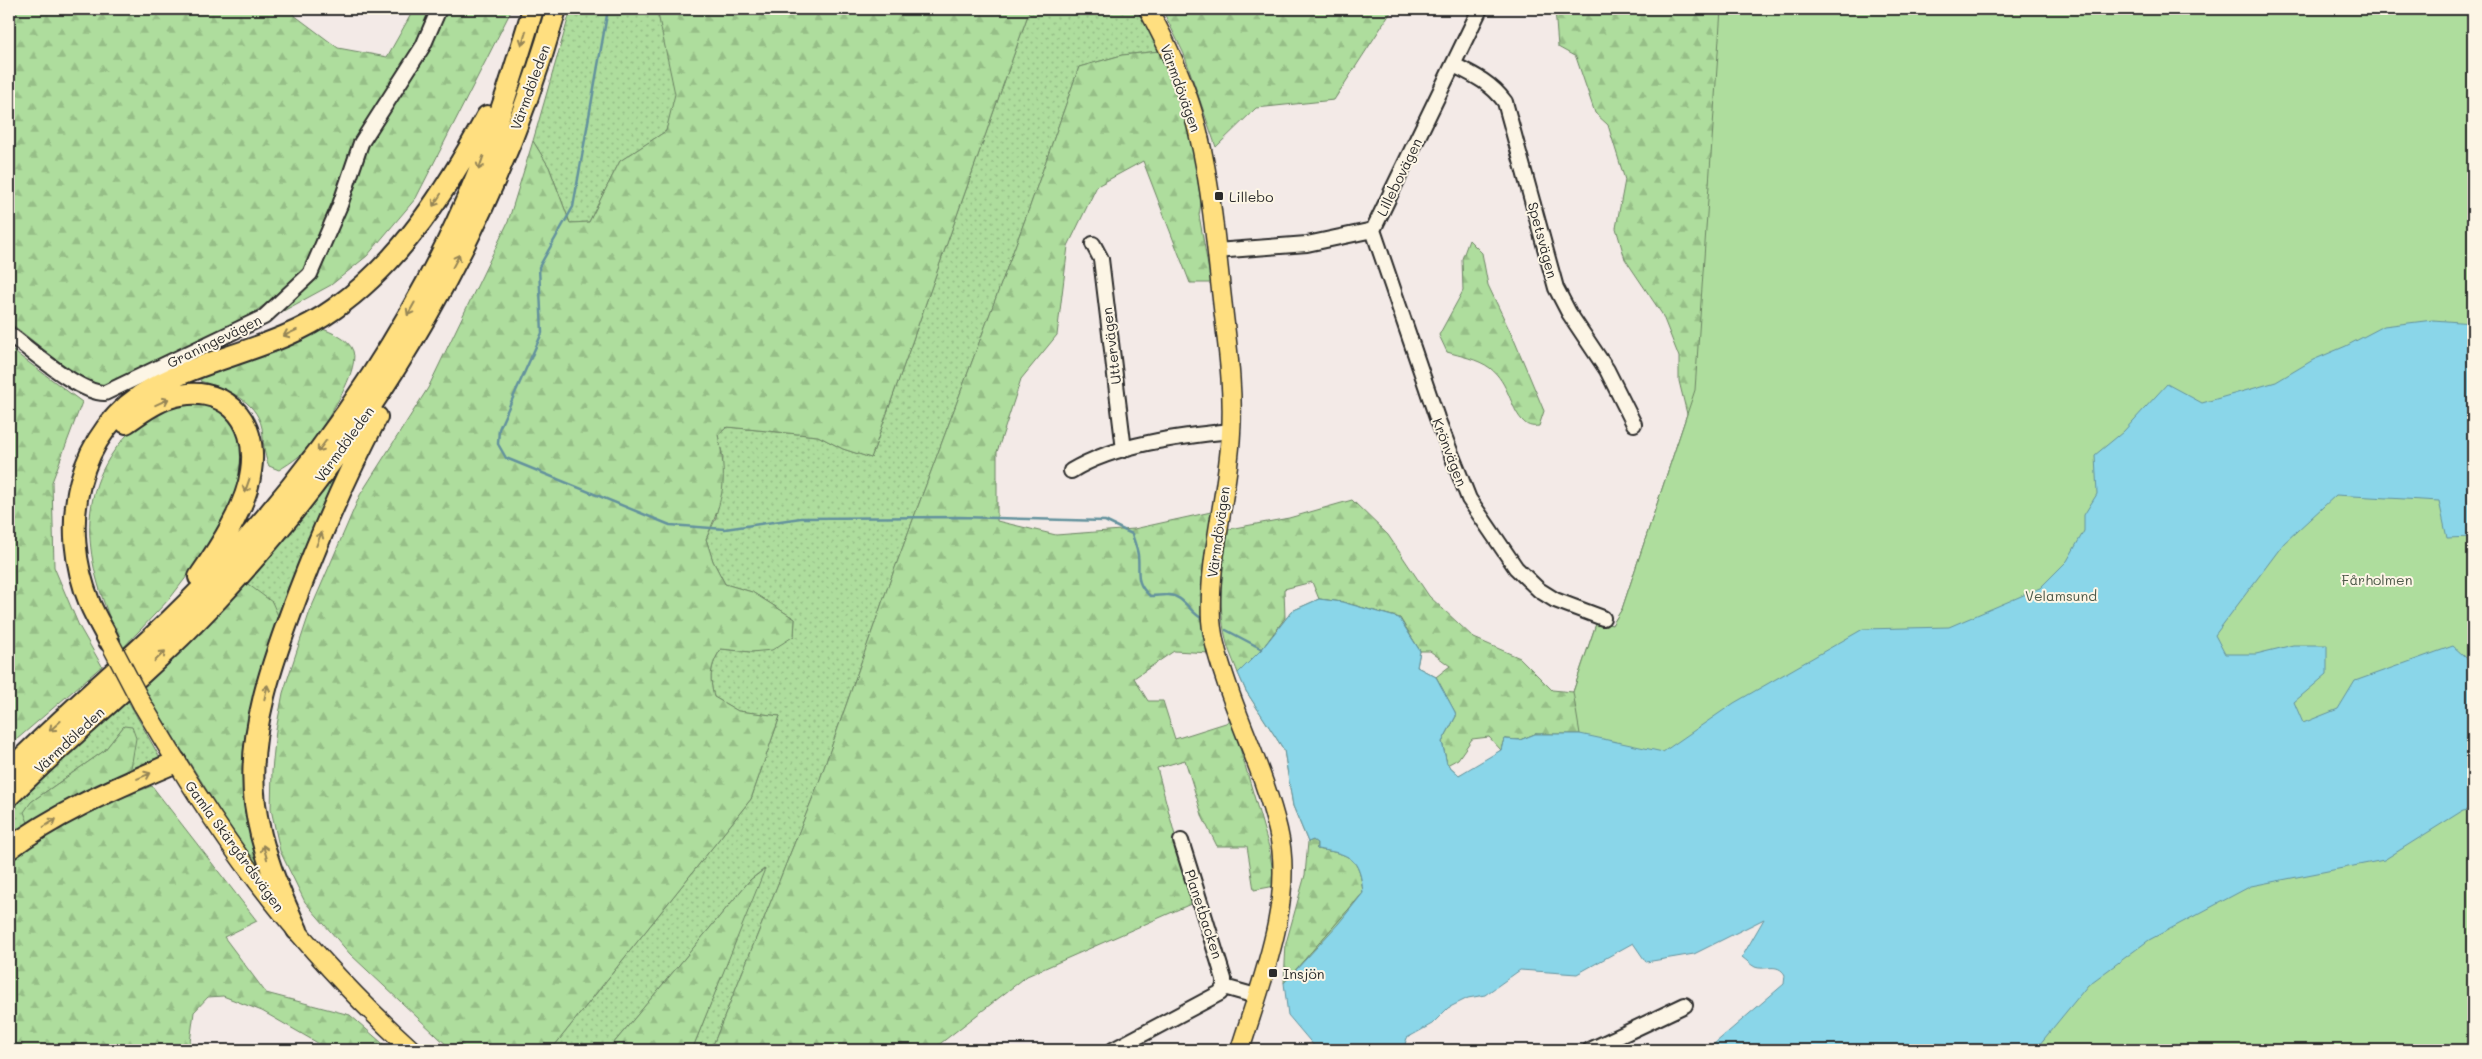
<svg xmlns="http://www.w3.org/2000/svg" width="2482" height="1059" viewBox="0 0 2482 1059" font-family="Mali,sans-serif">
<defs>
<pattern id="grass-dots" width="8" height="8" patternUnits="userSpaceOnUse" patternTransform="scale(1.25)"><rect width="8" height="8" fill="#aedd9d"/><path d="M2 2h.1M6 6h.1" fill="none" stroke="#96be87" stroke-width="1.8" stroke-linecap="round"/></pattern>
<pattern id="forest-firs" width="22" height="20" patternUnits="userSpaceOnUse" patternTransform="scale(1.25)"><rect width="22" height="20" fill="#aedd9d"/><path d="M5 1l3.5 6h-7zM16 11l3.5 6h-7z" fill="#96be87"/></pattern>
</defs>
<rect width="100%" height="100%" fill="#f3eae7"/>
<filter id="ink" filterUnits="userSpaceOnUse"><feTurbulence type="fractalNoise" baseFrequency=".02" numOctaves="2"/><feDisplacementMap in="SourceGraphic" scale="10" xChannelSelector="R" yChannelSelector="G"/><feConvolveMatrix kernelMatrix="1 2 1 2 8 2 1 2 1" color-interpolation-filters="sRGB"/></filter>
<g filter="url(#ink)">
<path fill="url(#grass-dots)" stroke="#6c8464" d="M571 9H657L676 94 666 131 620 161 589 222 570 223 549 167 533 141Z
M1030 9H1139L1160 51 1122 55 1079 67 1029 209 883 600 819 782 711 1050H692L764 869 750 880 608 1050H551L751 799 780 716 738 711 714 697C709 678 710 666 721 649L751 652 794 636 795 619 752 592 725 584 713 561 706 539 716 518 723 458 718 435 727 427 818 436 843 449 871 458Z
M346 462 280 620 245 582Z
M127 699 159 756 158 760 130 774 124 726 104 751 31 802 29 825 9 840V812Z"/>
<path fill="url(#forest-firs)" stroke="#6c8464" d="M18 9H286L338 48 387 57 414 9H431L413 54 358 138 313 259 284 291 243 320 97 388 81 379 9 322V27Z
M444 9H512L416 198 367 256 331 285 276 315 314 275 366 145Z
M657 9H1030L871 458 843 449 818 436 727 427 718 435C728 479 724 498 706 539L713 561 725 584 752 592 795 619 794 636 772 650 751 652 721 649C710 665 709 678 714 697L738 711 780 716 751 799 551 1050H452L350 954 305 902 280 851 271 809 272 771 276 730 283 693 310 611 360 495 428 388 508 222 533 141 549 167 570 223 589 222 620 161 666 131 675 94Z
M1162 9H1393L1334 100 1256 108 1216 147 1184 54Z
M1555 9H2406L1663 752 1535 734 1520 740 1505 739 1501 750 1489 737 1472 739 1458 759 1447 765 1442 742 1456 716 1436 677 1450 666 1430 651H1420L1399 618 1342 602 1319 599 1312 582 1284 589 1285 618 1262 649 1238 673C1234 662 1228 650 1226 639 1217 604 1222 564 1229 529L1289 518 1352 500 1388 535 1429 596 1474 638 1520 658 1552 690 1573 692 1597 621 1612 625 1622 609 1687 414 1679 381V357L1662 314 1625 259 1616 228 1625 180 1608 125 1595 113 1576 57 1558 47Z
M1160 51 1178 96 1192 137 1201 203 1199 215 1211 283H1190L1143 161 1097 186 1068 246 1057 335 1021 379 997 452V521L1056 535 1134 529 1211 512 1203 593 1210 653 1174 651 1134 678 1148 701H1163L1175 739 1232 721 1269 847 1275 886 1254 890 1247 846H1217L1203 818 1185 760 1157 768 1193 903 1027 976 932 1050H711L819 782 883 600 1029 209 1079 67 1122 55Z
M1469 240 1482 253 1488 285 1515 342 1544 411 1539 426C1532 427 1527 426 1522 420 1510 407 1509 383 1490 368 1478 359 1460 356 1447 352L1439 335 1463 291 1462 259Z
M320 328C331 332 349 339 353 351 361 373 315 442 298 457 292 462 285 466 279 470L269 466C263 453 264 442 262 428 256 399 224 388 200 381L205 373Z
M9 348 82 402 52 482 54 567 79 626 102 666 9 746Z
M176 403 212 405 224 412 240 429 244 470 230 510 204 554 171 597 123 648C87 572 66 491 136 426 147 417 163 410 176 403Z
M245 582 272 602 280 620 248 816 260 870 223 816 141 685Z
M124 726 132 727 136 738 130 774 29 825 24 812 31 802 104 751Z
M152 786 257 921 224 937 266 993 350 1015 390 1050H330L262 1011 223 996 208 997 194 1012 189 1050H9V861L80 813Z
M1313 839 1317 843V849C1351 854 1360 857 1363 893L1284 983 1286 943 1305 875 1308 842Z
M765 869 692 1050H608L750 880Z"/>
<path fill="#aedd9d" stroke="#6c8464" d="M1721 9H2473V1050H1751L1819 976 1772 891 1647 906 1284 983 1363 893C1360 857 1350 854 1317 849V843L1313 840 1308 842 1293 806 1284 750 1246 691 1238 673 1262 649 1292 611 1319 599 1342 602 1400 618 1420 651 1417 667 1436 677 1455 712 1456 716 1442 742 1447 764 1459 775 1478 766 1501 750 1504 739 1520 740 1535 734H1580L1573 692 1597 621 1612 625 1622 609 1695 390Z"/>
<path fill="#8ad6e9" stroke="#64929d" d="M2433 320 2473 323V537L2447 538 2439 501 2336 495 2284 543 2215 635 2225 654H2256L2293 645H2327V674L2294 702 2303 723 2338 709 2355 681 2453 646 2473 664V809L2462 811 2384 860 2251 886 2149 940 2088 985 2035 1050H1707L1784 984 1785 975C1778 962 1765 971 1755 967 1751 965 1746 960 1742 957L1764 919 1694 954 1646 962 1633 943 1577 974 1520 970 1485 995 1468 998 1448 1008 1432 1024 1407 1038 1404 1047H1398L1394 1050H1366L1364 1047 1348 1045 1338 1050 1315 1047 1288 1015 1284 983 1339 923 1363 893C1360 857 1350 854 1317 849V843L1313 840 1308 842 1293 806 1284 750 1246 691 1238 673 1262 649 1292 611 1319 599 1342 602 1399 618 1420 651 1417 667 1436 677 1455 712 1456 716 1442 742 1447 764 1459 775 1501 750 1504 739 1520 740 1535 734H1580L1663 752 1734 703 1863 629 1949 627 2040 588 2067 561 2084 531V515L2097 494 2095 455 2123 432 2167 384 2202 403 2276 382 2313 360 2346 346 2384 326Z"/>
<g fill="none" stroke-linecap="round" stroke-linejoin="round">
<path stroke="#64929d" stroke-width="2.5" d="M608 9 573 207 539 267 542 333 499 429 498 444 506 458 670 525 725 529 801 518 959 517 1105 521 1132 534C1134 541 1137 548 1138 555 1140 573 1134 582 1150 596 1156 596 1161 595 1167 595 1183 594 1190 613 1203 619
M1226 630 1262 649"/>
<g stroke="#2b2b2b" stroke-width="18">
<path id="minor" d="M1454 65C1474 75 1491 83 1505 102L1556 288 1569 313 1607 370 1634 424
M1373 230 1437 418 1469 499 1516 568 1539 590 1555 600 1603 618
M1093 244 1101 259 1124 450
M1216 251 1307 244 1373 230 1480 9
M9 334C31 350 80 394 105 393L264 317 310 274 340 205 361 143 423 46 439 9
M1071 471C1115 444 1181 436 1232 431
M1181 841 1224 979V987
M1113 1050 1220 993 1224 987 1256 996
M1590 1050 1685 1005"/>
</g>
<g stroke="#2b2b2b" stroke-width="21">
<path id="major" d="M1148 9C1166 42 1182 76 1193 113 1210 172 1215 237 1222 299 1227 343 1234 388 1231 433 1228 496 1208 556 1211 620 1213 645 1222 669 1230 693 1246 738 1267 783 1278 830 1295 901 1261 982 1240 1050
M142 704C178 765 215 826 258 882 304 943 356 999 412 1050"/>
</g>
<g stroke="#2b2b2b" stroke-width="24">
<path id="highway" d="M126 423C139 414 153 403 169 398 222 381 259 418 251 471 247 506 219 548 199 577
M109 641C103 629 95 616 90 604 58 526 75 430 154 387 211 356 280 348 334 309 402 261 447 189 487 116
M9 771C82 697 164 633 233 555 333 444 421 314 477 175 499 121 516 64 533 9
M9 796C81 725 161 662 229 587 379 422 495 225 556 9
M9 849C59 811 119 787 176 762
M297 930C278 889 261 849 255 804 246 732 274 657 299 591 322 531 347 474 377 417"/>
</g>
<use href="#minor" stroke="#fcf5e5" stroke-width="14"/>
<use href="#major" stroke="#ffdf80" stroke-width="18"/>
<use href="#highway" stroke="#ffdf80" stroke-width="20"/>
<g stroke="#2b2b2b" stroke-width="21" stroke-linecap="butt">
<path id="major-bridge" d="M109 641 142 704"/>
</g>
<use href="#major-bridge" stroke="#ffdf80" stroke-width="18"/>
</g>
<defs><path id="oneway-shaft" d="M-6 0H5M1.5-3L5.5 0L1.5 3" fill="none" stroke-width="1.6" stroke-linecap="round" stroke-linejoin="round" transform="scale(1.25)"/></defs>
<g stroke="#958556">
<use href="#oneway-shaft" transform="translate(524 38) rotate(107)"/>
<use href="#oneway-shaft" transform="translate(481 163) rotate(109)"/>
<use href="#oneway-shaft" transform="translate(437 200) rotate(123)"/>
<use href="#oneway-shaft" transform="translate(456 261) rotate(-62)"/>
<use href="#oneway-shaft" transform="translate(411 309) rotate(119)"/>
<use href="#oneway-shaft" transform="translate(290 333) rotate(156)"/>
<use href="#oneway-shaft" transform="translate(162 402) rotate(-25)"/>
<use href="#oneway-shaft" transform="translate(322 446) rotate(127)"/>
<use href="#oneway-shaft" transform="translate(247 486) rotate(109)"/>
<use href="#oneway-shaft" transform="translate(319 539) rotate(-69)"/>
<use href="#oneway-shaft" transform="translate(160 656) rotate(-44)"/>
<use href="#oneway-shaft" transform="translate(266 692) rotate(-77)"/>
<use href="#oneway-shaft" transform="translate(55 726) rotate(138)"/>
<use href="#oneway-shaft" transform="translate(144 776) rotate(-23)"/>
<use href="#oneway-shaft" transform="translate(50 823) rotate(-32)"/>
<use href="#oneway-shaft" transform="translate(265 852) rotate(-106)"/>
</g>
</g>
<g fill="#2b2b2b" stroke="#fcf5e5" stroke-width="2">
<rect x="1214" y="191" width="10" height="10" rx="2.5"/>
<rect x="1268" y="968" width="10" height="10" rx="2.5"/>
</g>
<g text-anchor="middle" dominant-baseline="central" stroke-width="4" stroke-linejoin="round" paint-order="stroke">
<g font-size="14" fill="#2b2b2b" stroke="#fcf5e5">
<text transform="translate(530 87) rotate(-70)">Värmdöleden</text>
<text transform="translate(1181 88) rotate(70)">Värmdövägen</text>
<text transform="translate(1399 177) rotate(-64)">Lillebovägen</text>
<text transform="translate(1543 240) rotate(75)">Spetsvägen</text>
<text transform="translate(214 341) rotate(-26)">Graningevägen</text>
<text transform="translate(1111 346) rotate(-97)">Uttervägen</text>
<text transform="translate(344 444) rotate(-54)">Värmdöleden</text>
<text transform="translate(1450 452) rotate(69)">Krönvägen</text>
<text transform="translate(1218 532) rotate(-82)">Värmdövägen</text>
<text transform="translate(69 740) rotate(-43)">Värmdöleden</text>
<text transform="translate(235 846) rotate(54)">Gamla Skärgårdsvägen</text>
<text transform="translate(1204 914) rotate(72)">Planetbacken</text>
</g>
<g font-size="14" fill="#2b2b2b" stroke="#fcf5e5" text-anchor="start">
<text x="1229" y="196">Lillebo</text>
<text x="1283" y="973">Insjön</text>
</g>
<g font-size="14" fill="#4c5848" stroke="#fcf5e5">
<text x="2377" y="579">Fårholmen</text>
<text x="2061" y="595">Velamsund</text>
</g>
</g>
<rect width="2482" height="1059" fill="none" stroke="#fcf5e5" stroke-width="30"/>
<rect x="15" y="15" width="2452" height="1029" fill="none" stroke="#2b2b2b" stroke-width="2" filter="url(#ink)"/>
</svg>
